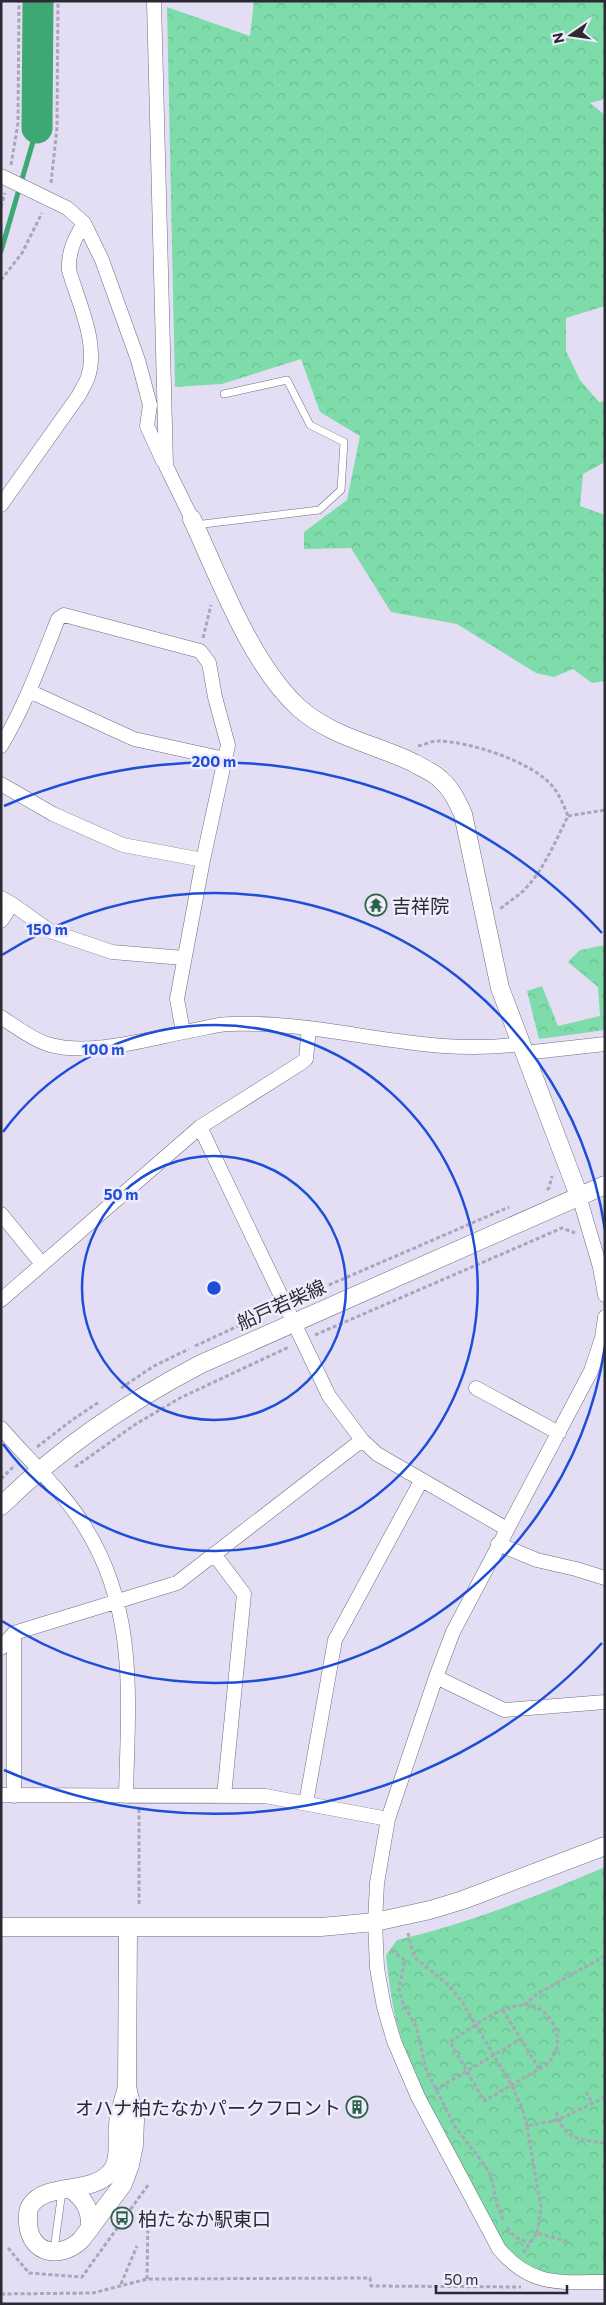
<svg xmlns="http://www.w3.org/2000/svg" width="606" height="2305" viewBox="0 0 606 2305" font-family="Commissioner,'Noto Sans JP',sans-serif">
<defs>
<pattern id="forest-crowns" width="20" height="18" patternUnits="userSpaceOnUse" patternTransform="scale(1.25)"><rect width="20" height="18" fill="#7ddca9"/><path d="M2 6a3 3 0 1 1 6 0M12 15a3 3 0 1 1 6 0" fill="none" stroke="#6cbd92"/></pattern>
</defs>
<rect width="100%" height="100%" fill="#e3def3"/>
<path fill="url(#forest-crowns)" d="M254 1H605V99L590 103 605 115V306L566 318V351L580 380 599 402 605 401V462L583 474 580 506 605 515V681L592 683 573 669 554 677 536 673 457 624 391 612 351 548 304 549V532L347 500 360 436 320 412 301 359 222 384 175 387 167 7 250 36Z
M605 945V1030L539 1039 527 991 542 986 558 1026 600 1016 598 987 568 962 580 950Z
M605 1867V2277C577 2277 548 2278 524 2263 503 2250 492 2222 481 2201 452 2150 421 2096 402 2041 393 2013 389 1985 386 1955L397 1940C470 1923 537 1896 605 1867Z"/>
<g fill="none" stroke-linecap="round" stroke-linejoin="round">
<path stroke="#3ea875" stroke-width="5" d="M1 251 37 128"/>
<path stroke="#3ea875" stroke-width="31" d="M37 128 38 1"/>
<g stroke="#716d7f" stroke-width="8">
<path id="service" d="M195 525 319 510 341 490 344 442 310 425 287 380 224 394
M54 2250 62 2191"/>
</g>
<g stroke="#716d7f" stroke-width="15">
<path id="minor" d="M154 1 166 466 192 519
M1 176 67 208 84 223 102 260 138 360 150 405 147 426 163 461
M1 505 79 395C82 389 86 383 88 377 99 343 78 302 69 270 68 251 75 238 84 223
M29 691 134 739 225 759
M1 746C25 706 41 662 58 619L64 615 200 651 209 663 215 697 228 745 203 860 177 999 183 1032
M1 784 53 814 123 845 203 860
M1 898 12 904 1 921
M12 904 50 931 112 952 184 958
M1 1017C16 1027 30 1038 47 1044 89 1057 147 1039 189 1031 202 1029 217 1024 230 1024 327 1020 423 1058 520 1044
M524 1053 605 1044
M200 1127 329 1396 362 1440 377 1454 507 1529
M579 1196 600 1267 605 1295
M1 1214 42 1264
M1 1300 200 1127 301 1063 306 1059 309 1028
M605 1317 602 1338 591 1371 453 1632 436 1677 388 1819 377 1883 375 1922 377 1968 384 2007 394 2041 418 2097 499 2249C531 2287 560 2282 605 2282
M476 1388 559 1433
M1 1428C27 1458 65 1494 85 1527 138 1612 128 1700 126 1796
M498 1544 537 1560 576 1569 605 1578
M214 1554 244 1594 224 1796
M1 1648 14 1633 177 1583 362 1440
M436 1677 504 1710 605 1702
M1 1795 265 1796 388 1819
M14 1796V1633
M306 1803 335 1640 421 1481"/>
</g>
<g stroke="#716d7f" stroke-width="19">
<path id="tertiary" d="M192 519C219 577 251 664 298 707 331 737 375 744 414 763 422 768 433 772 440 779 451 788 457 801 463 814L500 988 579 1196
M1 1506C60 1448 128 1402 201 1364L605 1185
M1 1927H321L375 1922 430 1910 463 1900 605 1846
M127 2087C124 2099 119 2112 118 2124 116 2138 121 2157 113 2169 95 2196 47 2181 31 2205 27 2210 28 2218 28 2224 31 2255 61 2259 81 2240L123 2184 130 2165 134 2145 135 2120 127 2087 128 1928
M71 2189C85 2200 91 2210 90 2229"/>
</g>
<path stroke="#aaa6b7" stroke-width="3" stroke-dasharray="4 2.5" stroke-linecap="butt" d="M11 165 18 123 19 1
M51 183 57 128 58 1
M1 207 5 193
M1 280 22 253 42 213
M203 638 211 605
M418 746C424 745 431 741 437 741 469 741 534 762 554 788 560 796 564 806 568 816 555 842 543 872 522 892 515 898 507 903 500 909
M568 816 605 810
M547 1190 549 1188 552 1176
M299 1298 509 1207
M315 1335 562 1228 575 1233
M195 1346 273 1310
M121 1388 154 1366 189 1349
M37 1447 72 1420 99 1402
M75 1467 136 1424 180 1398 289 1347
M1 1479 15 1465
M139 1809V1906
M408 1933 414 1957 447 1984 461 2000 512 2086 522 2108 527 2126
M391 1950 405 1960 399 1989 403 2004 416 2026 426 2069 455 2127 484 2164 491 2176 497 2204 504 2222
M524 2005 537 1994 605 1956
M503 2010 539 2069 484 2101 450 2042C471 2029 496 2007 522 2005 547 2002 567 2035 553 2057 550 2062 544 2066 539 2069
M435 2090 521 2039
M586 2092 593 2104
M556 2112C565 2141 579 2139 605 2143
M507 2228 515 2237 529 2243
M537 2233 541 2208 527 2126 558 2120 605 2097
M8 2248 29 2273 82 2277 148 2185
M523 2253 537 2233 569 2242
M147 2279 148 2216
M121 2284 137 2246
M1 2294 93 2293 147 2279 370 2278 371 2286 521 2287"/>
<use href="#service" stroke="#fff" stroke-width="7"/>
<use href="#minor" stroke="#fff" stroke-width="14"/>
<use href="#tertiary" stroke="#fff" stroke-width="18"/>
</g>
<g fill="none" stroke="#1d4ed8" stroke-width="2.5">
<circle cx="214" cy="1288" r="132"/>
<path d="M3 1132A263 263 0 1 1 3 1444"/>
<path d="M605 1346A395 395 0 0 1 2 1621M2 955A395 395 0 0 1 605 1230"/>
<path d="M602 1643A526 526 0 0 1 4 1770M4 806A526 526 0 0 1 602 933"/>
</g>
<defs>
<g id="temple-ring" transform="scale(1.125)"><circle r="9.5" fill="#f0ecfd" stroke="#2e6247" stroke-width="1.5"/><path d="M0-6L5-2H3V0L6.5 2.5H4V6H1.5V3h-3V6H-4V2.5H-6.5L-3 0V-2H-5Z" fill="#2e6247"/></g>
<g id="building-ring" transform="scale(1.125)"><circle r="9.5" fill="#f0ecfd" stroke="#2e6247" stroke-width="1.5"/><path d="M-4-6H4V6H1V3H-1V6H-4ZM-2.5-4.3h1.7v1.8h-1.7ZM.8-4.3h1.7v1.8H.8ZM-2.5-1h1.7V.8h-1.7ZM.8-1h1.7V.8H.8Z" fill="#2e6247"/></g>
<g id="bus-ring" transform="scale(1.125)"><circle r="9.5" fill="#f0ecfd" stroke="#2e6247" stroke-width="1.5"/><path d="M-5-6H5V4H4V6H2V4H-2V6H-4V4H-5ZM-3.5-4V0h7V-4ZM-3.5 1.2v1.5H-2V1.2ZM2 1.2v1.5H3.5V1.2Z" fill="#2e6247"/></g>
</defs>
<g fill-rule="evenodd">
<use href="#temple-ring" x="376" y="905"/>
<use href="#building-ring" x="357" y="2107"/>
<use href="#bus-ring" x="122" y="2218"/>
</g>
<g text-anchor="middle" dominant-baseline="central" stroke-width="5" stroke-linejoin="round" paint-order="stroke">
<g font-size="19" fill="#2b2931" stroke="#f0ecfd" text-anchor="start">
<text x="392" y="905">吉祥院</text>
<text x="341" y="2107" text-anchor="end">オハナ柏たなかパークフロント</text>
<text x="138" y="2218">柏たなか駅東口</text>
</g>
<g font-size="19" fill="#2b2931" stroke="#f0ecfd">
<text transform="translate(281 1304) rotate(-24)">船戸若柴線</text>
</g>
</g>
<circle cx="214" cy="1288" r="8" fill="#1d4ed8" stroke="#f0ecfd" stroke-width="2.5"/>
<g font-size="15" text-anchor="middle" font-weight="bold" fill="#1d4ed8" stroke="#f0ecfd" stroke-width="5" stroke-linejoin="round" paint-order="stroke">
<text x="214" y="767">200 m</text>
<text x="47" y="935">150 m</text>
<text x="103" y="1055">100 m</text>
<text x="121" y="1200">50 m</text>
</g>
<rect width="606" height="2305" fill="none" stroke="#2b2931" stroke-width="5"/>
<g transform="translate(571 35) rotate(257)" stroke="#f0ecfd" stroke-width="4" paint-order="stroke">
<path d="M0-4L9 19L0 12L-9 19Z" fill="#2b2931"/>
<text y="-8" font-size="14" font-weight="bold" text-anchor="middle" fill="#2b2931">N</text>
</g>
<path d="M436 2285v8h131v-8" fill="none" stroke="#2b2931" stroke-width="2.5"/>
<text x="444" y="2285" font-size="15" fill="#2b2931" stroke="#f0ecfd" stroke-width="4" paint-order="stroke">50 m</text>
</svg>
